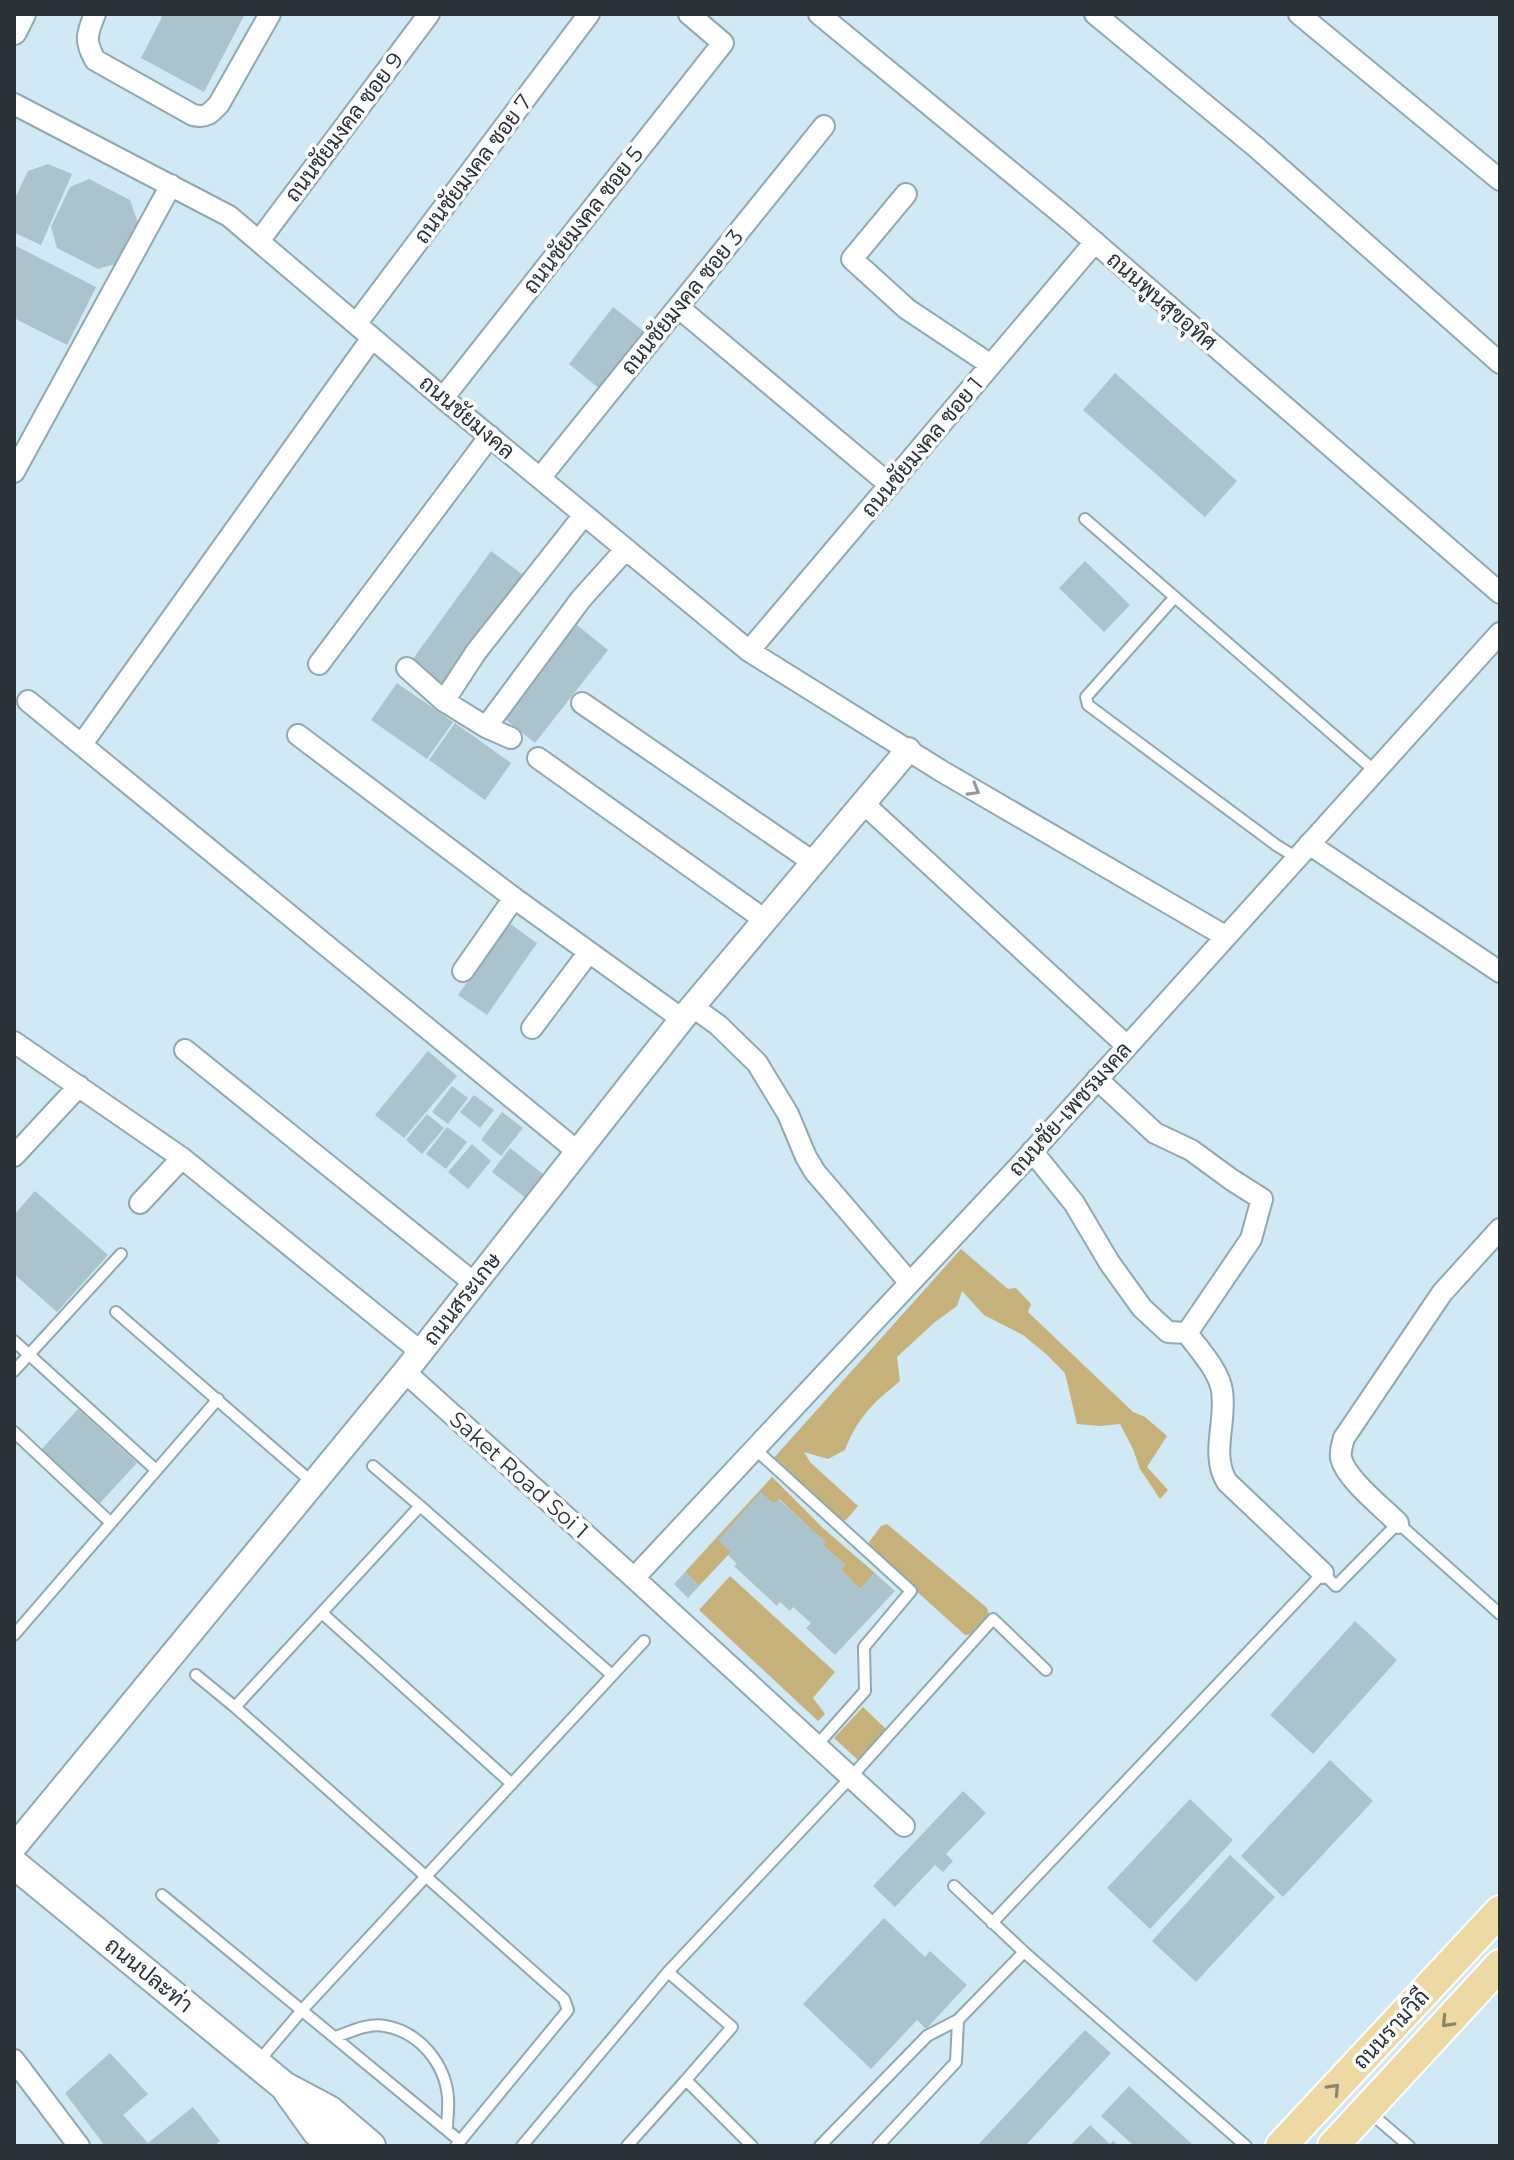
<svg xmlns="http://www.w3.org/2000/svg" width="1514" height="2160" viewBox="0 0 1514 2160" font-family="Montserrat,Sarabun,sans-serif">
<rect width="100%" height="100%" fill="#d0e9f4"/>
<path fill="#c6b17a" d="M961 1249 1008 1289 1016 1288 1031 1304 1028 1312 1133 1412 1145 1417 1167 1436 1147 1467 1168 1490 1160 1499 1140 1469 1133 1449 1120 1424 1100 1426 1077 1424 1065 1373 1046 1354 1023 1335 984 1315 962 1291 957 1306 935 1322 897 1357 900 1381C874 1402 857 1418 845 1450L828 1459 804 1452 810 1462 858 1506 846 1520 841 1521 772 1460Z
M772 1477 824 1529 875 1573 860 1589 841 1570 845 1565 823 1545 825 1542 779 1499 774 1504 761 1493 731 1552 699 1586 685 1572Z
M887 1524 987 1608 989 1615 972 1634 965 1635 871 1550 869 1542 881 1526Z
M730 1576 835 1672 813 1698 825 1714 818 1721 699 1610Z
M863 1707 887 1730 859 1761 834 1738Z"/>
<path fill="#aac3cd" d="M157 14H245L204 92 141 58 162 17Z
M48 164 72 174 41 245 15 233 14 200 28 171Z
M89 179 130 200 138 223 118 263 98 269 57 248 51 227 70 187Z
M14 245 96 287 67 345 14 318Z
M613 307 646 333 601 390 569 364Z
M1115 373 1237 481 1205 517 1083 410Z
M491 551 526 577 445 689 410 663Z
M1085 561 1130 605 1104 632 1059 588Z
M573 622 608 650 535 743 500 715Z
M397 683 453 722 427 759 371 720Z
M455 723 511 763 485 800 429 760Z
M509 923 537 943 487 1015 458 995Z
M428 1051 457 1076 404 1138 375 1115Z
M452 1086 468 1098 448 1124 432 1112Z
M474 1095 494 1110 480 1128 460 1112Z
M502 1112 523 1128 501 1156 481 1140Z
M427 1114 444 1128 422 1154 406 1140Z
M447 1127 467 1142 446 1169 426 1154Z
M472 1144 491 1161 468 1189 448 1172Z
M510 1148 548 1178 530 1201 492 1172Z
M35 1191 108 1255 57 1312 14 1274V1215Z
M78 1409 137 1463 99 1504 40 1451Z
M761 1492 774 1504 778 1499 826 1542 823 1545 845 1565 841 1570 860 1589 875 1573 895 1591 835 1655 806 1628 811 1623 793 1607 790 1611 780 1602 777 1606 734 1566 737 1564 728 1555 731 1552 718 1540Z
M685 1572 699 1586 688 1598 674 1584Z
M1355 1621 1397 1660 1313 1754 1270 1715Z
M1330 1760 1373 1801 1283 1897 1241 1856Z
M963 1791 986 1813 946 1854 953 1861 943 1872 935 1865 895 1907 873 1886Z
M1190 1799 1233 1840 1150 1929 1107 1888Z
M1230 1855 1275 1897 1196 1982 1152 1941Z
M884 1918 925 1957 930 1951 967 1985 926 2029 917 2020 871 2069 803 2004Z
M1085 2030 1111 2053 1025 2146H977Z
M110 2053 148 2094 123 2115 148 2143 193 2107 220 2141 214 2146H105L65 2093Z
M1129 2086 1194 2146H1134L1101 2116Z
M1090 2125 1110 2144 1113 2141 1119 2146H1070Z"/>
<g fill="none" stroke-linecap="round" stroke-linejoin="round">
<g stroke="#90a8b2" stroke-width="14">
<path id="service" d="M1085 519 1376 772
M1174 598 1086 697 1088 705 1276 845 1297 858
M116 1312 313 1483
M14 1341 156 1470
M14 1371 121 1254
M14 1432 111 1523
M755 1449 911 1591 864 1647 865 1691 817 1745
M373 1466 420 1506
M323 1614 512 1784
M14 1635 218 1399
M196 1675 235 1707
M954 1886 1024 1952 1246 2146
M162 1895 460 2141
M992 1923 1323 1573 1336 1586 1398 1523 1500 1614
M668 1972 732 2027 686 2080
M336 2037C352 2031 368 2023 385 2026 420 2032 445 2064 448 2097 449 2108 447 2119 447 2129
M258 2062 303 2009 644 1641
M1368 2111 1409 2146
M456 2146 568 2010 564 1999 235 1707 420 1506 612 1675
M522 2146 668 1972 852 1776 993 1619 1046 1670
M627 2146 686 2080 752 2146
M820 2146 927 2036 958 2020
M878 2146 956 2062 958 2020 1024 1952"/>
</g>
<g stroke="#90a8b2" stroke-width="24">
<path id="minor" d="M95 14C87 34 84 40 95 60L193 115C206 118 210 114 219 104L270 14
M819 14 1068 219 1500 593
M1095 14 1256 147 1500 363
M1299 14 1500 180
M14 104 229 216 443 398 749 651 943 772 1225 936
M906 194 852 259 907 309 991 365
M259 241 429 14
M678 307 890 485
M356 324 589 14
M443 398 723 43 689 14
M14 472 171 185
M540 478 824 126
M749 651 1095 242
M319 664 490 436
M407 668 444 701 486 727 581 599 626 549
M28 701 577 1151
M444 701 476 652 584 515
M582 703 813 862
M486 727 511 738
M298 735 514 898 682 1019
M82 744 372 338
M538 758 765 920
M863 803 1127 1046
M1309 844 1500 972
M463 971 514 898
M693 1007 718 1025 757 1063 788 1114 806 1157 815 1172 910 1283
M532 1028 589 952
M14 1042 182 1158 421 1352
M185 1050 474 1283
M1032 1151 1074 1203 1109 1262 1142 1308 1168 1332 1187 1333 1251 1239 1262 1199 1232 1180 1191 1150 1155 1133 1097 1079
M14 1156 79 1086
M140 1203 182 1158
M1187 1333C1199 1350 1219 1370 1222 1391 1227 1421 1210 1455 1227 1482L1323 1573
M405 1372 634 1578 904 1826
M1398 1523C1382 1507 1346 1479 1341 1458 1340 1451 1342 1445 1344 1438L1442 1293 1500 1229
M634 1578 1023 1162 1500 633
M14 2060 79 2146"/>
</g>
<g stroke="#90a8b2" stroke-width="28">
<path id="tertiary" d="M14 32 23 14
M14 1847 405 1372 682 1019 908 750"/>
</g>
<g stroke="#90a8b2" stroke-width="32">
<path id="secondary" d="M14 1864 284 2086 329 2110 371 2146
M287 2090 317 2132 333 2146"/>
</g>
<g stroke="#fff" stroke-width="34">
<path id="primary" d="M1281 2146 1500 1911
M1333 2146 1500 1965"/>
</g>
<use href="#service" stroke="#fff" stroke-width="10"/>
<use href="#minor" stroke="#fff" stroke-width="20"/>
<use href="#tertiary" stroke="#fff" stroke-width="24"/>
<use href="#secondary" stroke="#fff" stroke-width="28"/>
<use href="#primary" stroke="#ecd9a4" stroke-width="30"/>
</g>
<defs><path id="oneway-chevron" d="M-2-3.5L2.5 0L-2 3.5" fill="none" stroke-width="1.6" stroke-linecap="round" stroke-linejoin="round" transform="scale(2)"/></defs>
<use stroke="#94999b" href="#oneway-chevron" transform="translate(974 790) rotate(30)"/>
<g stroke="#8a866e">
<use href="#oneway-chevron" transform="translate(1447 2022) rotate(133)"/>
<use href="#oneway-chevron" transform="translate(1334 2089) rotate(-47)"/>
</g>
<g text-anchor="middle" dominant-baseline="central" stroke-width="7" stroke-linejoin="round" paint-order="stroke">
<g font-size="22" fill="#293337" stroke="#fff">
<text transform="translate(344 127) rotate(-53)">ถนนชัยมงคล ซอย 9</text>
<text transform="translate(473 169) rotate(-53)">ถนนชัยมงคล ซอย 7</text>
<text transform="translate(583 220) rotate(-52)">ถนนชัยมงคล ซอย 5</text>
<text transform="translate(1162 301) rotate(41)">ถนนพูนสุขอุทิศ</text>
<text transform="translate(682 302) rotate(-51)">ถนนชัยมงคล ซอย 3</text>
<text transform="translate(467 417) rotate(40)">ถนนชัยมงคล</text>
<text transform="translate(922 447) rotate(-50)">ถนนชัยมงคล ซอย 1</text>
<text transform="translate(1070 1109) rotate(-48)">ถนนชัย-เพชรมงคล</text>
<text transform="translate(462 1299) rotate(-52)">ถนนสระเกษ</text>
<text transform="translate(519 1475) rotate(42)">Saket Road Soi 1</text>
<text transform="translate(149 1975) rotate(39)">ถนนปละท่า</text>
<text transform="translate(1391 2029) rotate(-47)">ถนนรามวิถี</text>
</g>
</g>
<rect width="1514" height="2160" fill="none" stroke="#293337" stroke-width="32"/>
</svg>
